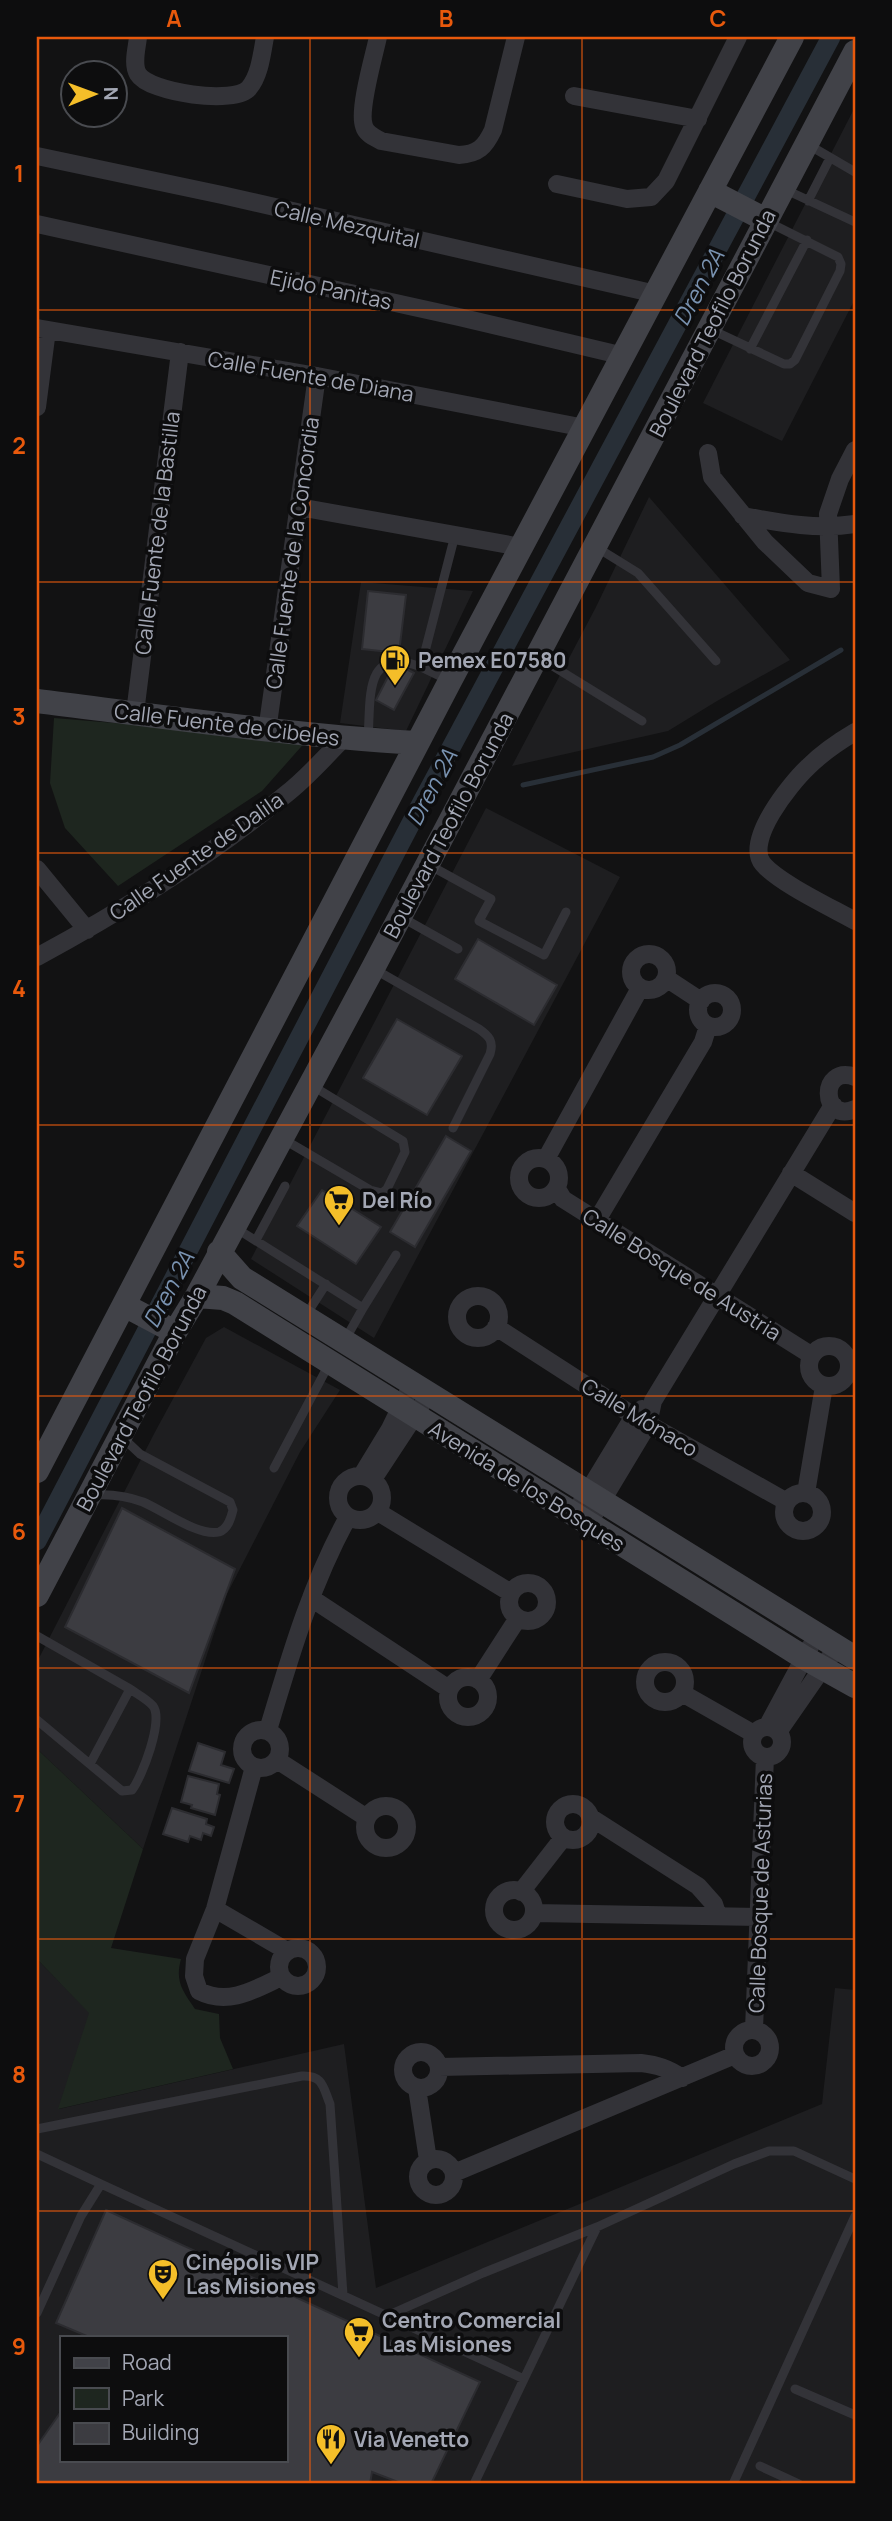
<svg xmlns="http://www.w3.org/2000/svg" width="892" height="2521" viewBox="0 0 892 2521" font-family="Manrope,sans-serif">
<rect width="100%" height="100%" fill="#121213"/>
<path fill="#1e1e20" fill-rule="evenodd" d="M855 107V299L782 441 703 403Z
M649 497 790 660 717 701 668 731 512 766 596 607Z
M361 582 473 591 406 731 340 723Z
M486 808 620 877 374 1338 251 1259Z
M224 1327 340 1390 300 1452 227 1594 143 1849 37 1749V1662L155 1432 206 1338Z
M37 1959 90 2013 59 2109 344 2044 376 2288 822 2104 835 1988 855 1990V2484H37ZM61 2337H285V2460H61Z"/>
<path fill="#1e261f" d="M54 718 308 739 262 791 118 886 65 828 50 783Z
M37 1749 143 1849 111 1948 181 1959C175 1981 182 1990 195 2009L219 2014 220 2038 233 2069 58 2109 89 2013 37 1959Z"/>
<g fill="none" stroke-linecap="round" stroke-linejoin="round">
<path stroke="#282f37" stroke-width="5" d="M523 785 653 757 680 745 841 650"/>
<path stroke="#282f37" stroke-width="19" d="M37 1541 422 802 831 37"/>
</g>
<path fill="#3c3c41" stroke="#2c2c30" stroke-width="2" d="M368 591 406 595 399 653 362 649Z
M395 663 414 673 394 710 376 700Z
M478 939 557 985 534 1025 455 979Z
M397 1019 462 1056 427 1115 363 1078Z
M446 1136 471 1151 415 1247 390 1232Z
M322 1190 381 1227 356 1264 297 1226Z
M122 1508 235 1569 189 1693 65 1627Z
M198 1743 225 1752 221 1765 234 1769 229 1783 189 1771Z
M188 1776 219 1784 217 1794 220 1795 215 1815 191 1808 192 1805 181 1802Z
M172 1808 207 1819 206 1824 214 1827 211 1836 203 1833 201 1840 190 1836 188 1842 163 1834Z
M106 2210 480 2382 431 2484H403L372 2472 370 2484H37V2446L60 2413 61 2460H285V2337H89L56 2323Z"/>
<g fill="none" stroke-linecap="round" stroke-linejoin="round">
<path stroke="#333338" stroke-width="9" d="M807 144 855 172
M784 189 855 222
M808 201 830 158
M712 330 784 364H790L795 360 840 271 841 264 838 257 766 221
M750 349 807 240
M596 547 638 573 716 661
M538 657 642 721
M448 680 421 667 455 535
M368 739C371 700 363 644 421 667
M429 865 491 899 479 921 544 955 566 912
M401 917 458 949
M374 969 479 1029C489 1036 494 1041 490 1054L453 1128
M283 1139 370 1190 382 1193 387 1189 405 1152 403 1141 311 1085
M234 1227 363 1308 396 1255
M256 1240 285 1186
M306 1315 326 1284
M345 1340 363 1308
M274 1468 329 1364
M94 1495C110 1494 127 1496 143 1502 162 1510 199 1537 219 1532 228 1529 231 1518 233 1510L230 1502 140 1454 123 1438
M37 1636 130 1689
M37 1720 122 1791 132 1790C142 1777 164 1720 153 1706 147 1699 137 1694 130 1689L90 1764
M37 2129 302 2076C323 2075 323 2087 330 2104L343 2295
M37 2154 101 2184
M37 2313 81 2216 101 2184 524 2379 474 2484
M389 2315 483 2273 597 2227 734 2164 769 2151H794L855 2179
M524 2379 597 2227
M795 2389 855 2415
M760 2466 799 2484
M733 2484 855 2216"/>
<path stroke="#333338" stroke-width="18" d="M138 37C137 48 132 64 138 74 149 93 236 105 249 88 260 75 262 53 265 37
M378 37C374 56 358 110 364 126 366 134 374 137 381 141L459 155C478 154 485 147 493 130L516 37
M574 96 698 119
M37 156 222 195 656 294
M557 184 627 199 651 197 666 181 738 37
M37 224 459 317 624 356
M37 328 317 376 585 428
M37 407 47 330
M708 453 712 477 765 542 808 583 831 589 828 514 840 479 855 450
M299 507 521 547
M743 516C781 523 817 530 855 524
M135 713 180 352
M267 731 317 376
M855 732C838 742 822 753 808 767 790 784 744 841 763 864 779 883 832 908 855 921
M37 869 87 930
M631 972a18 18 0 1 1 36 0a18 18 0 1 1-36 0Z
M37 957C124 910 208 858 285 795 306 779 324 758 343 739
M666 978 701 1001
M698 1010a17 17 0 1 1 34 0a17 17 0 1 1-34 0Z
M855 1077C819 1064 821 1124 855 1109
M519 1178a20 20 0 1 1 40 0a20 20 0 1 1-40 0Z
M546 1159 640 988
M791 1173 855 1213
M557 1189 563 1199 811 1355
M597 1220 703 1042 708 1026
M457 1317a21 21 0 1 1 42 0a21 21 0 1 1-42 0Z
M496 1327 634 1416 787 1502
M809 1366a20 20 0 1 1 40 0a20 20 0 1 1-40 0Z
M362 1475 390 1429 406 1396
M338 1498a22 22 0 1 1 44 0a22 22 0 1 1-44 0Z
M373 1479 421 1406
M806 1493 824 1386
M784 1512a19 19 0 1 1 38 0a19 19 0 1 1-38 0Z
M378 1512 511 1593
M574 1515 634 1416 642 1409
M588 1524 648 1424 653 1401 833 1105
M509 1602a19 19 0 1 1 38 0a19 19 0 1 1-38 0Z
M311 1598 449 1689
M645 1682a20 20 0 1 1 40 0a20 20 0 1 1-40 0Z
M448 1697a20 20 0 1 1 40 0a20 20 0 1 1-40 0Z
M478 1680 518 1618
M682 1693 754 1734
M752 1742a15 15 0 1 1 30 0a15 15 0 1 1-30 0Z
M767 1727 810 1647
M242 1749a19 19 0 1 1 38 0a19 19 0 1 1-38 0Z
M268 1730C290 1657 311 1584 348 1517
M778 1732 837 1647
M277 1760 367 1818
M254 1767 215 1909 195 1959 194 1976 199 1991C228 2006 254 1990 281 1977
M555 1822a18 18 0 1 1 36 0a18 18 0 1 1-36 0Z
M365 1827a21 21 0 1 1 42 0a21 21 0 1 1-42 0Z
M590 1817 698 1886 714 1904 718 1916
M494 1910a20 20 0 1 1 40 0a20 20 0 1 1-40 0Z
M521 1892 563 1838
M215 1909 287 1951
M534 1913 759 1917
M279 1967a19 19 0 1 1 38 0a19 19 0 1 1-38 0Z
M754 2029 765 1757
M734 2048a18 18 0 1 1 36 0a18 18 0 1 1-36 0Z
M403 2070a18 18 0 1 1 36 0a18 18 0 1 1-36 0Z
M439 2067 641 2063C657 2065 668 2068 682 2078
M417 2088 428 2160
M418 2177a18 18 0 1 1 36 0a18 18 0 1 1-36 0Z
M454 2173 735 2055"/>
<path stroke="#414248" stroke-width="24" d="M710 191 766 220
M37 701C164 717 290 735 417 743
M219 1252 242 1278 855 1658
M197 1296 223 1298 235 1303 803 1657 855 1686
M124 1305 175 1332
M37 1471 450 681 792 37
M37 1595 175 1332 197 1296 373 968 855 52"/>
</g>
<path fill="none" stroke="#e8590c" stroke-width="2" stroke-opacity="0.55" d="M310 37V2484M582 37V2484M37 310H855M37 582H855M37 853H855M37 1125H855M37 1396H855M37 1668H855M37 1939H855M37 2211H855"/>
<defs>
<g id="fuel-pin" transform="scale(1.575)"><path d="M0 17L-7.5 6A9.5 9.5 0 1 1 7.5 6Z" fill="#f4be29" stroke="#0d0d0e"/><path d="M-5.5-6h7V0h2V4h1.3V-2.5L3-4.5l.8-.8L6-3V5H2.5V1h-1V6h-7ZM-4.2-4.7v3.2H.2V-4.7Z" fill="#111"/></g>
<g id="supermarket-pin" transform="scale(1.575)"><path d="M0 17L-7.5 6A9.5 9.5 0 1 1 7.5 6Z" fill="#f4be29" stroke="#0d0d0e"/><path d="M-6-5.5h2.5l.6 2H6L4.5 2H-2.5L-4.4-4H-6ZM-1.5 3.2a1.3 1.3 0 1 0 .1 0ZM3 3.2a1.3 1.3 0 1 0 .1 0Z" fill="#111"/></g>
<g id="theatre-pin" transform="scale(1.575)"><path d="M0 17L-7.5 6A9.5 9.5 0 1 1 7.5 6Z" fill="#f4be29" stroke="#0d0d0e"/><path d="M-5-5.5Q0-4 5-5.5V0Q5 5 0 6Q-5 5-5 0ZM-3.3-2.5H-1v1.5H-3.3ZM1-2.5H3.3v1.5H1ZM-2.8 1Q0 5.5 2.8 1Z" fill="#111"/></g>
<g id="restaurant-pin" transform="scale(1.575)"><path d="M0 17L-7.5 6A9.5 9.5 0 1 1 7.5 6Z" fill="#f4be29" stroke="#0d0d0e"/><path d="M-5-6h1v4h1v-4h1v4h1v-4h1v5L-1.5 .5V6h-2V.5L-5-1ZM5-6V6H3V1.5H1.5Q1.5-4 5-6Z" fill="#111"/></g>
</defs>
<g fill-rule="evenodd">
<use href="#fuel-pin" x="395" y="660"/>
<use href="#supermarket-pin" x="339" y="1200"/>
<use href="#theatre-pin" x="163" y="2274"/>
<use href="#supermarket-pin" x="359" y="2332"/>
<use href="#restaurant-pin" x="331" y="2439"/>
</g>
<g text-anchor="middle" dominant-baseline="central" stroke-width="7" stroke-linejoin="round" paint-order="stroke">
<g font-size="21" fill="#a3a7b4" stroke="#0d0d0e">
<text transform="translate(347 224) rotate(13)">Calle Mezquital</text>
<text transform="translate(331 289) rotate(12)">Ejido Panitas</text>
<text transform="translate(712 323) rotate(-63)">Boulevard Teofilo Borunda</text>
<text transform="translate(311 376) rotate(10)">Calle Fuente de Diana</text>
<text transform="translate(157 533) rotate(-83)">Calle Fuente de la Bastilla</text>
<text transform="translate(292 553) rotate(-82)">Calle Fuente de la Concordia</text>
<text transform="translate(227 724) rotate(7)">Calle Fuente de Cibeles</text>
<text transform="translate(448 825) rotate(-62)">Boulevard Teofilo Borunda</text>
<text transform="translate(196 856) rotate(-35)">Calle Fuente de Dalila</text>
<text transform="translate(682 1274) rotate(32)">Calle Bosque de Austria</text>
<text transform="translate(141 1398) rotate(-62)">Boulevard Teofilo Borunda</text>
<text transform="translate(640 1417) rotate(31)">Calle Mónaco</text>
<text transform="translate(527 1486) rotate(32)">Avenida de los Bosques</text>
<text transform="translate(760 1893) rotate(-88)">Calle Bosque de Asturias</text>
</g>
<g font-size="21" font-weight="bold" fill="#a3a7b4" stroke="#0d0d0e" text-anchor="start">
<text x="418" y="660">Pemex E07580</text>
<text x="362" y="1200">Del Río</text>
<text x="186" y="2262">Cinépolis VIP<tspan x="186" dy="24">Las Misiones</tspan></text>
<text x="382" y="2320">Centro Comercial<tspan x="382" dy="24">Las Misiones</tspan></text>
<text x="354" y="2439">Via Venetto</text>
</g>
<g font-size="23" font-style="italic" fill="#7992b0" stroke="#0d0d0e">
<text transform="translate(698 287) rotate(-62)">Dren 2A</text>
<text transform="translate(431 787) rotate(-62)">Dren 2A</text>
<text transform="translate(168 1289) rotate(-62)">Dren 2A</text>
</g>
</g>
<rect width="892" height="2521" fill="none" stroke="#0d0d0e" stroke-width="77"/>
<rect x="60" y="2336" width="228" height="126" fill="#0d0d0e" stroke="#494b50" stroke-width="2"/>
<rect x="74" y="2358" width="35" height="10" fill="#414248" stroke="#494b50" stroke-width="2"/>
<text x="122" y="2370" font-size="21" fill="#a3a7b4">Road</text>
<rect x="74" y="2388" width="35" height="21" fill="#1e261f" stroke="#494b50" stroke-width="2"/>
<text x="122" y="2406" font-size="21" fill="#a3a7b4">Park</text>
<rect x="74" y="2423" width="35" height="21" fill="#3c3c41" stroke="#494b50" stroke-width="2"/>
<text x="122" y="2440" font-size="21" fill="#a3a7b4">Building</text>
<g transform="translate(94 94) rotate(89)"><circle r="33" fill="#0d0d0e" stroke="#494b50" stroke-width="2"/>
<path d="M0-5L12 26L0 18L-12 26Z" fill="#f4be29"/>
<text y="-10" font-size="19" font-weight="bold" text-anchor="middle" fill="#a3a7b4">N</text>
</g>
<rect x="38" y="38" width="816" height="2444" fill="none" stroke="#e8590c" stroke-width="2.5"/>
<g font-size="23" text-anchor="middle" font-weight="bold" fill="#e8590c">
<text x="174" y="27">A</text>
<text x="446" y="27">B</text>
<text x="718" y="27">C</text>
<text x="19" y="182">1</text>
<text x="19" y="454">2</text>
<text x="19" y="725">3</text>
<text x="19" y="997">4</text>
<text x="19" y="1268">5</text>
<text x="19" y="1540">6</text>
<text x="19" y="1812">7</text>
<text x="19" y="2083">8</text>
<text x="19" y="2355">9</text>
</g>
</svg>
